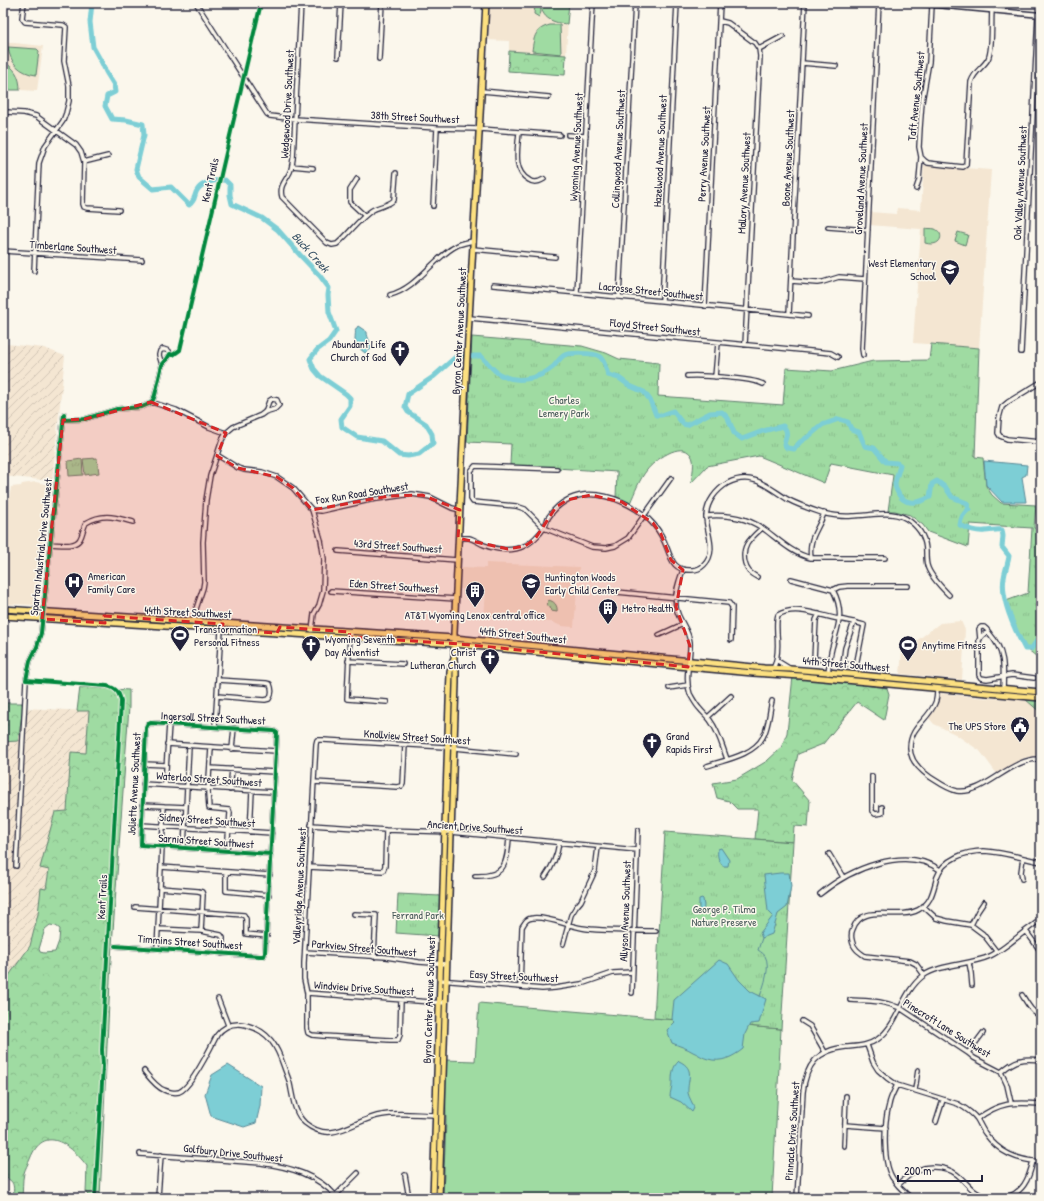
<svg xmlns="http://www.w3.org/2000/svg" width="1044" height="1201" viewBox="0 0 1044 1201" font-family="'Patrick Hand',sans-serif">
<defs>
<pattern id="industrial-furrows" width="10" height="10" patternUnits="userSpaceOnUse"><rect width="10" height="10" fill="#f4e6d2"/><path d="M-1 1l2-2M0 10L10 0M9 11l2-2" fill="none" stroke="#d1c5b5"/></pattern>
<pattern id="forest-crowns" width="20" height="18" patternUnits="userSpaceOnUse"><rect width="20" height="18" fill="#9fdba2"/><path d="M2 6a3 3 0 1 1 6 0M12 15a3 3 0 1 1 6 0" fill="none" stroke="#89bc8c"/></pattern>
<pattern id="park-tufts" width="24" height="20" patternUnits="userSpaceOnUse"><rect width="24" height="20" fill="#9fdba2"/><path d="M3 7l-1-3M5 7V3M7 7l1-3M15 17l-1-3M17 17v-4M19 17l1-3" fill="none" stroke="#89bc8c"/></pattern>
</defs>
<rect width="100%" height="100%" fill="#fbf7ec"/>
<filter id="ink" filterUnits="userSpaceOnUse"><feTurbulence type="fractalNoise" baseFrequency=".025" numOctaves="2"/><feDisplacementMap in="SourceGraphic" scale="8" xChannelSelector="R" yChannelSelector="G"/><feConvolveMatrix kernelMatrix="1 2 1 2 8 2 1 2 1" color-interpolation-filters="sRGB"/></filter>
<g filter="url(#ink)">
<path fill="#f4e6d2" d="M489 3H569L566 55 509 51V41L487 40Z
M3 14 5 42 43 46 37 91 3 89Z
M924 165 991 170 979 348 913 343 921 229 869 225 870 212 896 214 897 208 921 210Z
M36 482 49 485 38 605 3 604V531L11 487 21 486 22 484Z
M486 563 579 567 574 627 561 626 552 622 484 617 486 591 460 589 461 567 486 568Z
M961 621 965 630 962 680 900 674 902 652 940 623Z
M939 693 986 698 1025 699 1041 713V757L1035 756 1024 758 997 774 980 751 955 734 934 724 928 717 934 708Z"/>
<path fill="url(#industrial-furrows)" d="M7 344 44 348 65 356 52 481 3 476V347Z
M23 708 89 711 86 754 71 752 67 811 40 868 49 869 46 889 41 888 38 914 30 946 5 981H3V742Z"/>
<path fill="#9fdba2" stroke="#607e6e" d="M541 3H569L567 24C554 23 541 19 541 3Z
M550 25H560L561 54 532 51C534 36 535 29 550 25Z
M8 47 37 49 39 51 36 75C20 73 10 63 8 47Z
M3 62C15 67 20 77 20 90H3Z
M925 228C928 229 932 228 935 229 945 233 942 248 925 243Z
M958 232 968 235 965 245 955 241Z
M548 600C554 601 558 605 557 612L551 611 550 607 547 606Z
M479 1003 781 1029 772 1198H443L446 1122 445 1060 475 1061Z"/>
<path fill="url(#forest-crowns)" stroke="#607e6e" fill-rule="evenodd" d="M509 51 566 55 565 75 508 71Z
M793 676 887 688 889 694 884 720 857 702 823 744 798 754 792 780 810 801 808 827 794 826 793 842 755 839 758 809H737L729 801 717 798 713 783 737 779 767 761 781 748 787 733Z
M80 687 129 690V707L111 959 100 1198H88V1195L86 1193 87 1166C71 1145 44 1123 30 1159 28 1164 25 1169 24 1173 22 1181 23 1190 22 1198H14C13 1186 16 1181 3 1177V984L30 946 38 914 41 888 46 889 49 870 40 868 55 812 67 811 71 752 86 753 89 711H77ZM50 925 56 926 60 929 59 941 55 952 44 953 40 952 39 949 45 929Z
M3 703H22L23 708 18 741 3 742Z"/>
<path fill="url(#park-tufts)" stroke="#607e6e" d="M535 3H540L541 12 539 17 534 14Z
M472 337 582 346 606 353 619 359 659 363 658 396 783 405 786 368 832 371 873 361 929 360 931 344 979 348 975 457 983 458 986 486 992 495 1001 503 1036 505 1034 528 1040 529 1038 560 1041 561V663C1038 656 1031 653 1026 648 1018 638 1011 613 1006 601L1028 593 1032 528 970 524 968 547 928 532 923 525 910 515 895 511H888L893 475 831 463 824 483 759 456 707 466 691 483C692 475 696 462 691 455 681 440 654 461 647 470 639 480 635 492 630 503L616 497 617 472 510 465 511 444 467 442Z
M97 458 99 473 85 475 83 459Z
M82 459 83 475 69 476 68 461Z
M1025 699 1041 701V713Z
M665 832 793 842 781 1029 654 1018Z
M398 894 440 896 438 936 396 933Z"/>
<path fill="#7dced5" stroke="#598997" d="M358 326 367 332C367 339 372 342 371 349L365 353C360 349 355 345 355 339 355 335 356 332 355 329H356Z
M984 461 1027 465 1026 475 1022 477 1026 502H1002L986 485Z
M721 848 729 860 728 866H723C718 860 717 856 718 849Z
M780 873H789L791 886 787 907 778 914 772 934 762 938 760 933 773 916 768 911 764 875Z
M702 898 703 899 704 906 703 912 699 911V899Z
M719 960 728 964 739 980 750 991 766 999 759 1023 750 1024 745 1034 743 1049C733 1057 721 1063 708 1059 703 1058 698 1054 693 1052 687 1048 679 1046 672 1043L667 1030 675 1022 672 1019 674 1000Z
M679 1061C696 1069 687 1079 688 1093 689 1098 693 1103 694 1108L692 1112 681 1102 670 1097C670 1092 672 1088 672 1083 672 1075 672 1067 679 1061Z
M228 1065 261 1086 260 1106 256 1123 244 1127 211 1116 205 1094 212 1075Z"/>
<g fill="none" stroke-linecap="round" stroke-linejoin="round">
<path stroke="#598997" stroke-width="1" d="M760 996C764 986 771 966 765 956 764 954 761 952 758 950L762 938"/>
<path stroke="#7dced5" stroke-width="5" d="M92 3 90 22 93 47 102 63 106 72 114 85 115 92 107 96 105 106 112 119 126 120 143 124 144 135 136 169 139 177 153 189 171 187 189 205C197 199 193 195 198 189 204 181 216 180 225 180L230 185V195L232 204 262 218 278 230 300 255 320 276 329 288 328 295 329 312 336 331 329 341 317 350 310 359 314 369 320 376 346 394 350 398V406L341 419 342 427 357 437 382 441 399 455 408 456 419 454 433 443 432 434 426 424 408 412 405 407 408 394 433 377 457 356H462
M473 356H481C487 362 493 370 499 374 516 384 539 379 553 367 557 363 559 359 563 356 568 352 594 353 599 356 605 360 606 369 608 375L619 378 630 386 644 392 650 400 656 415H662L673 411 683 424 687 425 710 413 722 412 728 418 734 433 742 439 763 431 783 426C789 432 786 437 784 444L787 448 794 449 800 442 809 436 822 425 839 419 848 422 851 429 859 432 865 446 874 448 886 462 897 463 900 465C899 470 895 481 895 484 895 486 896 489 897 491 903 506 918 504 930 497L932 484 937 481 946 488 952 497 967 503 969 509C963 514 961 517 960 525 967 529 978 532 985 531 991 531 996 529 1002 530L1003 536 1002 547 1009 556C1008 564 1005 570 1004 578 1000 598 1016 632 1025 649H1031L1041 635"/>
<g stroke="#22223b" stroke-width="6">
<path id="minor" d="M24 3 22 18 25 22 63 25 66 27 64 61 69 86V101L66 113 63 121 45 146 39 163 34 271
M196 3 267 114 270 116 295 119 437 128 480 129 560 135
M301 3 293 159C292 164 292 168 290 172 285 182 279 186 282 197L327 243 332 245 337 244C349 234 358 220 371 211 378 206 388 206 394 200L396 173
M996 11V3
M720 21 728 23 755 43 759 49 760 56 745 345
M759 49 783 36
M338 57 341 3
M379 59 382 3
M802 63 836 66
M482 91 549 97
M3 114 6 112 24 113 36 116 76 145 81 152 84 162 83 204 84 207 87 208 119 210
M519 132C518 147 512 171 529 180 534 184 539 182 544 179
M568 135 586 136
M921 157 925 161 928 163 963 167 966 165 971 82C975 70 983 68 988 59 993 49 991 22 992 10
M84 162 108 156
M292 166 313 168
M357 179 350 190V202L365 216
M916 189 919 180 921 157 919 147 920 128 922 102 929 62 932 5
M433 206 437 128
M828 227 868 230
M473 249 555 257
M3 251 142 260
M791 281 817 283 823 282 839 277 865 279
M493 285 662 301 808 316
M577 293 593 3
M390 295C418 288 433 257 458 245 463 243 468 242 473 241
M619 297 635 3
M662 301 677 3
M705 306 720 3
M789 314 805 3
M470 318 831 353 838 357
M1021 352 1038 15
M863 355 862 349 879 3
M687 376C701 375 751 378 763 384
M715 377 718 343
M1041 382 1008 402 1002 407 999 418 998 433 1000 436 1007 439 1041 442
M151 402 176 410 209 427 226 433
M63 420 85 419 117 409 142 407 149 404 153 400 155 395 162 365 159 355 160 351 163 349 169 351C171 357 165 361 162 365
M217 455 238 468 244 470 262 472 277 477 293 488 312 510 321 540 324 559 323 591 319 605 314 614 312 630
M557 469 475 466 471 471V499L473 502 516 506 525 509 544 528 592 547 606 548 615 546 628 538 671 478
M312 510 321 511 370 500 412 494 430 497 452 508 460 510
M706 516C729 514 750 518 768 532 782 543 794 554 811 558H885
M458 538C462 538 465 538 469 538 474 539 479 543 484 545 496 550 512 552 524 546 531 543 540 534 544 528 546 525 547 521 548 518 559 501 577 492 598 495 618 498 640 508 654 525 660 532 664 540 667 548 672 562 675 571 692 570 697 570 701 568 704 565 718 551 706 532 706 516 707 502 716 490 728 483 752 471 768 487 787 499 798 505 810 509 822 513 831 515 843 517 852 516 872 516 895 508 911 522 921 530 926 539 926 552 926 556 926 561 927 565 929 574 942 588 949 595
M50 544C59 544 75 548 80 539 83 534 83 528 86 523 103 513 114 517 133 522
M338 551 457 560
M811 558C808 537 818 531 824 513
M683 570C678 583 672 601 678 614 682 624 689 632 690 642 691 659 684 677 690 694 693 699 696 705 700 709 703 713 707 716 710 720 719 732 722 746 727 759
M757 577C750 573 747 571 745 563 741 546 750 539 762 528
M791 579 833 590C845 613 838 626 832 648 830 656 829 665 828 673
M833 590 839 587 848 586H908
M331 591 456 599
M607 592H617L729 603 732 607 731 640
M819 614 816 620 814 659 830 660
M194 622 196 609 203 588 204 582 203 542 206 500 210 476 222 440 226 433 233 427 261 415 265 412 275 409 279 405 277 400 272 399 269 401 265 412
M350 632 347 699 387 702
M989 633C984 633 982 635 979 640V675L981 678 987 679 1012 675 1034 678
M659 635 683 624
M980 639 979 629 981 627H984C987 629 988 631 990 634 1005 651 1004 667 1003 689
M776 660 789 668
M348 661 403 664
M773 669C778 659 778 644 777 634 777 628 776 621 778 615 795 604 821 616 839 619 847 621 855 622 864 625L856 666 844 664 843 663 845 648 854 622
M669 688 688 685
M937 688C937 693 937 699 935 703 928 721 910 726 910 748 910 761 920 770 930 777 938 782 947 789 957 791 986 795 1010 757 1041 759
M217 696 265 700 269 699C272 695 272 689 270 684L266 683 218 680
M708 717 731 696
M215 727 221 630
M167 744 276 751
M211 748 208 793 209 808 229 810 230 813 227 851
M232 749 234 728
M144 764 166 765
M707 766C725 760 754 755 763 737 769 726 769 713 772 701
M210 768 275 772
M872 776V811L875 814 882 813V807
M314 782 397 787 402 786 403 784 405 745
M143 784 274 792
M165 785 169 724
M230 790 232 769
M142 805 186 807
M141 825 272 833
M311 825 386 830 451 832 637 850
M250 832 252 791
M184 848 189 746
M829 854 843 877
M16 866 26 680 30 661 37 647 41 633 64 414
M161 867 270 875
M309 867 383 871 385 866 386 830
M226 872V891L269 895
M475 876C505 877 507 864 509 838
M545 877C553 866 557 857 559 843
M1022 879 1021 872 1023 858
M160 888 198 891 202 892 203 895 201 931
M820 894C850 869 905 845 940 870
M923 906 936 918 947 921 971 925 983 934 997 952
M135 907 244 915 246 919V934L267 936
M354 914 376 915 374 957
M971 925 978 911 984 902
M158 929 201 931 221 935 223 938 222 954
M1026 931 1041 952
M563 944 571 915 576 907 581 901 595 871 598 847
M115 946 260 956H264L265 953 277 733 274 731 151 723 148 724 146 728 141 845 271 854
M157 949 164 806
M305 952 386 957 419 962 446 964
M969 963 971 973 972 985
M924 975 916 964 910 961 865 956C859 952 853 948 852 940 851 936 851 933 853 929 862 902 897 921 918 910 932 903 933 890 937 877 943 859 966 851 984 851 1003 852 1022 858 1041 862
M440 980 520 987 542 989 555 988 581 984 613 973 632 972
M520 987 522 927C525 922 527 918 533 918 546 916 568 926 582 928 605 932 632 930 656 931
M307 993 445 1003
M632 993 638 830
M1022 995C1027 1003 1032 1013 1041 1016
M218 999 228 1025
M401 1000 400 1035 398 1040H390L323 1036 312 1035 308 1033 307 1028V993L304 979V963L316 744 317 740H323L445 747 516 754
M850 1000C869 1001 882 1000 900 1008L968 1053 974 1058 1001 1072 1007 1085 1011 1103
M802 1021 810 1026 825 1052
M867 1045 873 1062 878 1070 887 1078 897 1085 958 1104C965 1108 972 1112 977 1119 980 1124 982 1129 985 1133 999 1153 1017 1160 1041 1162
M968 1053 983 1033
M144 1071C149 1077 156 1087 164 1090 168 1092 175 1093 179 1092 191 1088 211 1047 217 1035 224 1026 233 1022 246 1025 269 1031 277 1046 284 1067 286 1073 289 1079 290 1084 293 1098 294 1113 305 1123 333 1146 354 1119 382 1115 398 1112 420 1115 436 1115
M1001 1072C1016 1059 1022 1058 1041 1060
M897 1085C894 1091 890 1098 889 1105 884 1123 882 1165 894 1180 898 1187 905 1192 911 1198
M915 1090 918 1070
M977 1119C1000 1102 1013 1102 1041 1104
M936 1122 943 1100
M845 1125 886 1128
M844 1146 846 1096
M140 1154 261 1163C290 1167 318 1175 338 1198
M405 1175 409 1198
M898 1185C904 1180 910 1173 918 1170 932 1164 950 1167 961 1178 970 1187 975 1194 988 1198
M124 1195 175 1198
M336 1195 358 1173
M158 1197 161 1155
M797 1198 803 1092C806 1065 817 1050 846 1047 857 1046 868 1046 878 1039 899 1024 901 993 923 976 940 964 970 965 990 956 997 953 1003 948 1010 943 1020 935 1031 927 1041 919
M842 1198V1196
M1003 1198C1023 1194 1029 1179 1033 1161"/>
</g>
<g stroke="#22223b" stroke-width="7">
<path id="tertiary" d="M915 3 1041 15"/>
</g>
<g stroke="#22223b" stroke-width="8">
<path id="primary" d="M3 609 454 638 764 668 790 669 828 672 1041 692
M3 616 454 644 688 667 753 673 801 676 1041 698
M433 1198 450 672 453 661
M439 1198 456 683V670L454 660V633L467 357 486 3"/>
</g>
<use href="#minor" stroke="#fbf7ec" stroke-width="3.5"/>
<use href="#tertiary" stroke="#fbf7ec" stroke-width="4"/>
<use href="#primary" stroke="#fce080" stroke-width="5"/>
<g stroke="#fbf7ec" stroke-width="6">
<path id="cycleway" d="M64 414 41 633 37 647 30 661 26 680 107 686C116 688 119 692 121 701L102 1050 103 1066 95 1198
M63 420 85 419 117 409 142 407 149 404 153 400 155 395 162 365 167 359 170 354 173 355 180 350 261 3
M115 946 260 956H264L265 953 277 733 274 731 151 723 148 724 146 728 141 845 271 854"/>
</g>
<use href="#cycleway" stroke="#00873e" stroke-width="4"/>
</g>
</g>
<path fill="#d62828" fill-opacity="0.2" stroke="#d62828" stroke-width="3" stroke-dasharray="8 5" stroke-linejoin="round" d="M151 402 226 433 217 456 238 468 277 477 293 488 312 510 389 496 422 495 460 510 458 538 508 549 525 546 535 539 556 507 567 500 591 495 622 502 653 523 661 534 671 560 683 570 676 607 690 646 688 667 460 644 349 637 350 632 280 627 277 633 221 630 223 624 104 616 105 623 42 619 63 420 85 419Z"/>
<defs>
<g id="school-pin" transform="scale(1)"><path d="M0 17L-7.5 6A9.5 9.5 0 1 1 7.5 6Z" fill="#22223b" stroke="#fbf7ec"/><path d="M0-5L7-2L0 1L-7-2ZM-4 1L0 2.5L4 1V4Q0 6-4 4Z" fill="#fff"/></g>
<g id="church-pin" transform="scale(1)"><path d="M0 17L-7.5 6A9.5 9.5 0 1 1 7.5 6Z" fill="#22223b" stroke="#fbf7ec"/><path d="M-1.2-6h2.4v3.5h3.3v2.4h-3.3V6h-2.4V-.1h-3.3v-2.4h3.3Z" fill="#fff"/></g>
<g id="hospital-pin" transform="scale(1)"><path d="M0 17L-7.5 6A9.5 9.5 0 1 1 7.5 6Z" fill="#22223b" stroke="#fbf7ec"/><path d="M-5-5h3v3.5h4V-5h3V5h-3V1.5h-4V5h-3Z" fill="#fff"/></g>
<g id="building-pin" transform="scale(1)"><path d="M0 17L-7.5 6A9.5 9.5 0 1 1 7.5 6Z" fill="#22223b" stroke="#fbf7ec"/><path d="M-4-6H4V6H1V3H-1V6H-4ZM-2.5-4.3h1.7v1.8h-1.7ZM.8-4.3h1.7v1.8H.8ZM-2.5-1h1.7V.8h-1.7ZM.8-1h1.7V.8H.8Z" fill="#fff"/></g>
<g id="stadium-pin" transform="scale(1)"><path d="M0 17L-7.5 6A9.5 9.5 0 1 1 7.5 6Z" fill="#22223b" stroke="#fbf7ec"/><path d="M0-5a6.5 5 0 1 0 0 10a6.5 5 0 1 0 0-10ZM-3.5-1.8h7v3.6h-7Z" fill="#fff"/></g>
<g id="civic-pin" transform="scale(1)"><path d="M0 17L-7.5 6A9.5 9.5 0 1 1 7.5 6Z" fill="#22223b" stroke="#fbf7ec"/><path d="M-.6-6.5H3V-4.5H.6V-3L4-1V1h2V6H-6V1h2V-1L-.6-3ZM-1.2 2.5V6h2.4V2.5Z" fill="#fff"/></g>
</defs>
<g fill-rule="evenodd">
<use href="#school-pin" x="950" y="269"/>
<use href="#church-pin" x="400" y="350"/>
<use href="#hospital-pin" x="74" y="582"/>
<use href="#school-pin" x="531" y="583"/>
<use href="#building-pin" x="475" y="591"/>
<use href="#building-pin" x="608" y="608"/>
<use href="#stadium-pin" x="180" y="635"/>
<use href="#church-pin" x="311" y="645"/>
<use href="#stadium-pin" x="908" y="645"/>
<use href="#church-pin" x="490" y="658"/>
<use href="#civic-pin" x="1020" y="726"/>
<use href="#church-pin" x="652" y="742"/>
</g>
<g text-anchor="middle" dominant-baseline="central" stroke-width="3" stroke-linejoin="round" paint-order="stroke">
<g font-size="11" fill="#22223b" stroke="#fbf7ec">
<text transform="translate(916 96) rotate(-84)">Taft Avenue Southwest</text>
<text transform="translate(287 104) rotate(-87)">Wedgewood Drive Southwest</text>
<text transform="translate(415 117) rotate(3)">38th Street Southwest</text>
<text transform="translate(576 147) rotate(-87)">Wyoming Avenue Southwest</text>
<text transform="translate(618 149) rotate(-87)">Collingwood Avenue Southwest</text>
<text transform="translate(660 151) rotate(-87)">Hazelwood Avenue Southwest</text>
<text transform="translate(704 154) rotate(-87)">Perry Avenue Southwest</text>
<text transform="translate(788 158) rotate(-87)">Boone Avenue Southwest</text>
<text transform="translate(861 179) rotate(-87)">Groveland Avenue Southwest</text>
<text transform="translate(210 180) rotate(-77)">Kent Trails</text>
<text transform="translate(744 183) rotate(-87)">Mallory Avenue Southwest</text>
<text transform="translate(1020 183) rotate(-87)">Oak Valley Avenue Southwest</text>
<text transform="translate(73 247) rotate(4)">Timberlane Southwest</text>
<text transform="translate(651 291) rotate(6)">Lacrosse Street Southwest</text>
<text transform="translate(655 327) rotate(6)">Floyd Street Southwest</text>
<text transform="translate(459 331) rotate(-87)">Byron Center Avenue Southwest</text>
<text transform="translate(362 493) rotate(-9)">Fox Run Road Southwest</text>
<text transform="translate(398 546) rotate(4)">43rd Street Southwest</text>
<text transform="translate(41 547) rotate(-84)">Spartan Industrial Drive Southwest</text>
<text transform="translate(394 586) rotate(4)">Eden Street Southwest</text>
<text transform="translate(188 612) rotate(3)">44th Street Southwest</text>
<text transform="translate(523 635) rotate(6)">44th Street Southwest</text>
<text transform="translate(846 664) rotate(5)">44th Street Southwest</text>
<text transform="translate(213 718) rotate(3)">Ingersoll Street Southwest</text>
<text transform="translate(417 737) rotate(4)">Knollview Street Southwest</text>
<text transform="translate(209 779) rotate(4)">Waterloo Street Southwest</text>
<text transform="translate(134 784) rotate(-87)">Joliette Avenue Southwest</text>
<text transform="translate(207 820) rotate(4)">Sidney Street Southwest</text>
<text transform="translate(475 827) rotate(4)">Ancient Drive Southwest</text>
<text transform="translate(206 841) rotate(4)">Sarnia Street Southwest</text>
<text transform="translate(299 886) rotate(-87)">Valleyridge Avenue Southwest</text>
<text transform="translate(102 897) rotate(-87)">Kent Trails</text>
<text transform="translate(625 911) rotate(-88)">Allyson Avenue Southwest</text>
<text transform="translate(190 942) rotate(4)">Timmins Street Southwest</text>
<text transform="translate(364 948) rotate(5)">Parkview Street Southwest</text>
<text transform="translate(514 976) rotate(3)">Easy Street Southwest</text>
<text transform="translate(364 988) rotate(4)">Windview Drive Southwest</text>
<text transform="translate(429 1000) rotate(-88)">Byron Center Avenue Southwest</text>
<text transform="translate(947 1028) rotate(32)">Pinecroft Lane Southwest</text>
<text transform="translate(792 1131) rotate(-86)">Pinnacle Drive Southwest</text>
<text transform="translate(233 1153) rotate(6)">Golfbury Drive Southwest</text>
</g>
<g font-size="11" fill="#22223b" stroke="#fbf7ec" text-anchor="start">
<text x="936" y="263" text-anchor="end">West Elementary<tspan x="936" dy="13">School</tspan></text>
<text x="386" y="344" text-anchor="end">Abundant Life<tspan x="386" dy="13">Church of God</tspan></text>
<text x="88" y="576">American<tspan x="88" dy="13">Family Care</tspan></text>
<text x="545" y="577">Huntington Woods<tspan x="545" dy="13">Early Child Center</tspan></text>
<text x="622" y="608">Metro Health</text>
<text x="475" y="615" text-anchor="middle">AT&amp;T Wyoming Lenox central office</text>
<text x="194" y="629">Transformation<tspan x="194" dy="13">Personal Fitness</tspan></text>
<text x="325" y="639">Wyoming Seventh<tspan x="325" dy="13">Day Adventist</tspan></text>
<text x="922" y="645">Anytime Fitness</text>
<text x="476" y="652" text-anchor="end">Christ<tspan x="476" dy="13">Lutheran Church</tspan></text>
<text x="1006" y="726" text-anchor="end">The UPS Store</text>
<text x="666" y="736">Grand<tspan x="666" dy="13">Rapids First</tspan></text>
</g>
<g font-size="11" fill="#485a5a" stroke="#fbf7ec">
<text x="564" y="400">Charles<tspan x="564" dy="13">Lemery Park</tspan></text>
<text x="724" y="909">George P. Tilma<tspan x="724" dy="13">Nature Preserve</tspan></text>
<text x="418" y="915">Ferrand Park</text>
</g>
<g font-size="12" font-style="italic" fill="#3d5669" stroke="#fbf7ec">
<text transform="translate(311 252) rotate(48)">Buck Creek</text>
</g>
</g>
<rect width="1044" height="1201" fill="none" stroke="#fbf7ec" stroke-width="16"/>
<rect x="8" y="8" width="1028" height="1185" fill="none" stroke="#22223b" stroke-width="1.5" filter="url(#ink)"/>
<path d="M898 1175v6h84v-6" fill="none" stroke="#22223b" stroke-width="2"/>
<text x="904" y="1175" font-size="12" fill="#22223b" stroke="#fbf7ec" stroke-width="3" paint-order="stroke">200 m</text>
</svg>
